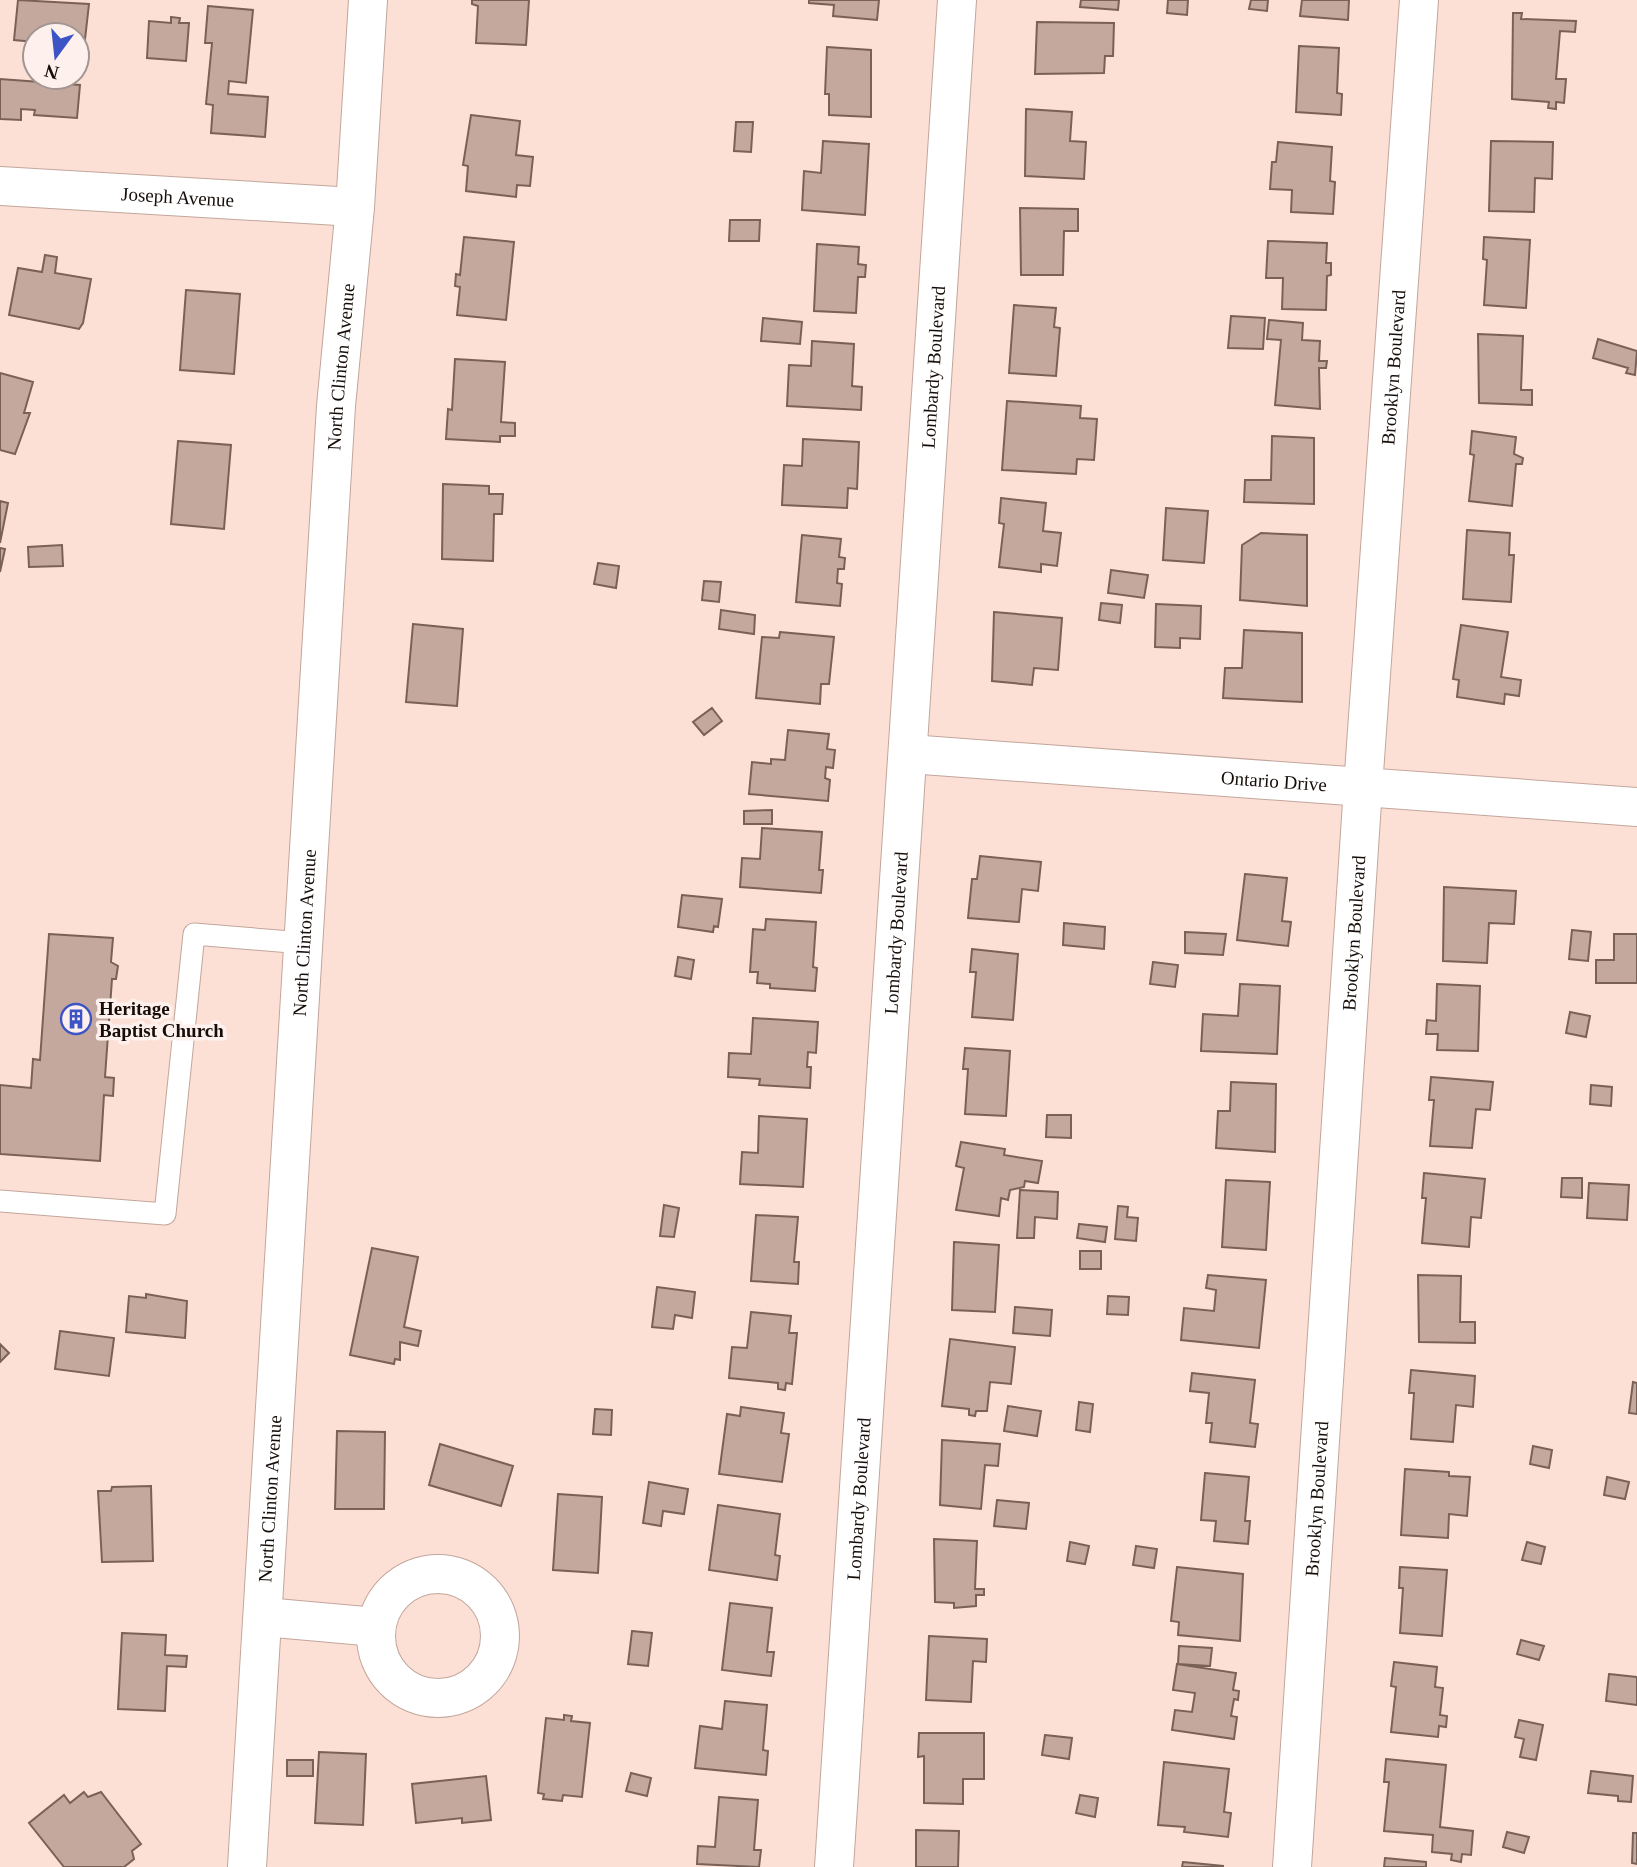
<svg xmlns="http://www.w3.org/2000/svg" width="1637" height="1867" viewBox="0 0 1637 1867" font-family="'Times New Roman',serif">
<rect width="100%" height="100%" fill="#fde0d5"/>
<path fill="#c4a89e" stroke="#7a6158" stroke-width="2" d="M18 0 89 4 84 48 77 47V35H35V42L14 40Z
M472 0H529L526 45 476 43 478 6 472 4Z
M809 0H879L877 20 833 16 834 5 809 3Z
M1081 0H1119L1118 10 1080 7Z
M1168 0H1188L1187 15 1167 13Z
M1251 0H1268L1267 11 1249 9Z
M1302 0H1349L1348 20 1300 16Z
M208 6 253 10 246 83 229 81 228 94 268 97 265 137 211 133 213 105 206 104 212 43H205Z
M1513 13H1522L1521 19 1576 21 1575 32 1560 31 1556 79H1566L1564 103 1556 102V109L1548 108 1549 102 1512 99Z
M171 17 180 18 179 23H189L186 61 147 58 149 21 171 23Z
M1037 22 1114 23 1113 56H1105L1104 73 1035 74Z
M1299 46 1339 48 1337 93 1342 94 1341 115 1296 112Z
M827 47 871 50V117L829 115V94H825Z
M0 79 80 85 77 118 34 115 35 110 21 109V120L0 119Z
M1026 109 1072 112 1070 141 1086 142 1084 179 1025 176Z
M471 115 520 121 516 155 533 157 530 186 517 185 516 197 466 191 468 166 463 165Z
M736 122H753L751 152 734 151Z
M823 141 869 144 865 215 802 210 804 171 821 173Z
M1491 141 1553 142 1552 179 1535 178 1534 212 1489 211Z
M1278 142 1332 147 1330 181 1335 182 1333 214 1291 212 1292 190 1270 189 1272 162H1276Z
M1020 208 1078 209V231H1064L1063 275H1021Z
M730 220H760L759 241H729Z
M464 237 514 242 506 320 457 315 460 287 455 286 456 274 460 275Z
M1484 237 1530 240 1526 308 1484 305 1487 260 1483 259Z
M1268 241 1327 243 1326 263H1331V275L1327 276 1326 310 1282 309 1283 278H1266Z
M817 244 859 247 858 264 866 265 865 277H858L856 313 814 311Z
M45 255 57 257 55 273 91 279 83 323 79 329 9 315 18 268 42 272Z
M186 290 240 294 234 374 180 370Z
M1014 305 1056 308 1054 327 1060 328 1056 376 1009 373Z
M1231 316 1265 318 1263 349 1228 348Z
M763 318 802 322 800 344 761 341Z
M1269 320 1303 323 1302 340 1320 341 1319 361H1327L1326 368H1319L1320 409 1275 405 1281 340 1267 339Z
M1478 334 1523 336 1521 390H1532V405L1479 403Z
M1598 339 1637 351 1635 375 1626 373 1628 368 1593 358Z
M812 341 854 344 852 386 862 387 861 410 787 406 789 365 811 366Z
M455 359 505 362 501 422 515 423V436H500V442L446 439 448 409 452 410Z
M0 373 33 382 24 413H30L15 454 0 450Z
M1007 401 1081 406 1080 418 1097 419 1094 460 1077 459 1076 474 1002 470Z
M1472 431 1516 437 1514 454 1523 458 1522 464H1516L1512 506 1469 501 1474 455 1470 454Z
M1272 436 1314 438V504L1244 502 1245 480H1271Z
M803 439 859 442 857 489 848 488 847 508 782 505 784 465 802 466Z
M178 441 231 445 224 529 171 524Z
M443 484 489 486V494H503L502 514H494L493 561 442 559Z
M1001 498 1046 503 1043 531 1061 533 1057 566 1041 564V572L999 567 1004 524 999 523Z
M0 501 8 503 0 543Z
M1166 508 1208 511 1204 563 1163 560Z
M1467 530 1510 533 1509 555H1514L1511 602 1463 599Z
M1261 533 1307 535V606L1240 600 1242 545Z
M802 535 841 539 839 557 845 558 844 569H838L837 583 842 584 840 606 796 602Z
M62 545 63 566 29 567 28 547Z
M0 548 5 549 0 572Z
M598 563 619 566 616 588 594 584Z
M1111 570 1148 575 1144 598 1108 593Z
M704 581 721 582 719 602 702 600Z
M1101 603 1122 605 1120 623 1099 620Z
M1156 604 1201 606 1200 639 1180 638V648L1155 647Z
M721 610 755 615 754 634 719 629Z
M994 612 1062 618 1058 670 1034 668 1032 685 992 681Z
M413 624 463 629 457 706 406 702Z
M1461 625 1508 632 1501 677 1521 680 1519 696 1505 694 1504 704 1457 697 1459 680 1453 679Z
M1244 630 1302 633V702L1223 698 1225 668H1242Z
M780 632 834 637 829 684H821L820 704 756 698 762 637 779 638Z
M712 708 722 721 704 735 693 722Z
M788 730 829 734 827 749 835 750 833 768 826 767 825 778 830 780 828 801 749 794 752 762 771 764V759L785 760Z
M772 810V824H744V811Z
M762 828 822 832 819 870H823L821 893 740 887 742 858 760 859Z
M980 856 1041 862 1038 891 1022 889 1019 922 968 918 972 879H977Z
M1245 874 1287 878 1282 921 1291 922 1288 946 1237 940Z
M1444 887 1516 891 1514 924 1489 923 1487 963 1443 961Z
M682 895 722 899 718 927 714 926 713 932 678 927Z
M766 919 816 922 813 967 817 968 815 991 770 988V984L757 983 758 972H750L753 929 765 930Z
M1064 923 1105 927 1104 949 1063 945Z
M1572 930 1591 932 1588 961 1569 959Z
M1185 932 1226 934 1223 955 1185 953Z
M49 934 113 938 111 962 118 966 116 979H112L105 1077 114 1078 113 1096 104 1095 100 1161 0 1154V1085L31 1088 33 1059 40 1060Z
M1614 934H1637V983H1596V960H1614Z
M972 949 1018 954 1013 1020 972 1017 976 972H970Z
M678 957 694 960 691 979 675 976Z
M1153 962 1178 965 1175 987 1150 984Z
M1240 984 1280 986 1277 1054 1201 1051 1203 1014 1238 1016Z
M1437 984 1480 986 1478 1051 1437 1050 1438 1034H1426L1427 1020 1436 1021Z
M1570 1012 1590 1016 1586 1037 1566 1033Z
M753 1018 818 1022 816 1053 808 1052 807 1067H811L810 1088 759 1085 760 1079 728 1077 729 1053 751 1054Z
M965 1048 1010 1051 1006 1116 965 1114 968 1069H963Z
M1431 1077 1493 1082 1490 1110 1476 1109 1472 1148 1430 1146 1434 1100H1429Z
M1231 1082 1276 1084 1275 1152 1216 1148 1218 1111H1230Z
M1591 1085 1612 1087 1611 1106 1590 1104Z
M1047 1115H1071V1138L1046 1137Z
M759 1116 807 1119 803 1187 740 1184 742 1152 758 1153Z
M961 1142 1005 1149 1004 1155 1042 1161 1038 1183 1025 1181 1024 1187 1010 1190 1008 1200 1001 1198 999 1216 956 1210 964 1168 956 1166Z
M1424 1173 1485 1179 1481 1218 1471 1217 1469 1247 1422 1243 1426 1198H1422Z
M1562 1178H1582V1198L1561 1197Z
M1226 1180 1270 1182 1266 1250 1222 1247Z
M1589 1183 1629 1185 1627 1220 1587 1218Z
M1020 1190 1058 1192 1057 1219 1035 1217 1034 1238H1017Z
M664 1205 679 1208 674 1237 660 1236Z
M1118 1206 1128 1207 1127 1217 1138 1218 1136 1241 1115 1239Z
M756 1215 798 1217 794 1262H799L798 1284 751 1281Z
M1079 1224 1107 1227 1105 1242 1077 1238Z
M954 1242 999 1245 995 1312 952 1310Z
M372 1248 418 1257 404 1327 421 1331 418 1346 400 1342V1360L395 1359 394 1364 350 1355Z
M1080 1251H1101V1269H1080Z
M1208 1275 1266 1280 1259 1348 1181 1340 1184 1308 1214 1311 1216 1290 1206 1288Z
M1418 1275 1461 1276 1460 1322H1475V1343L1419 1342Z
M657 1287 695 1292 692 1318 675 1315 673 1329 652 1327Z
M146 1294 187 1301 185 1338 126 1332 129 1296 146 1298Z
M1108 1296 1129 1297 1128 1315 1107 1314Z
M1015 1307 1052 1310 1050 1336 1013 1333Z
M751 1312 791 1316 789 1333H797L792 1384 786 1383 785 1390 778 1389V1383L729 1378 732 1347 747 1348Z
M60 1331 114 1338 109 1376 55 1369Z
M950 1339 1015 1347 1011 1384 990 1382 987 1411H976L975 1416 969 1415V1409L942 1406Z
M0 1344 9 1353 0 1362Z
M1411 1370 1475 1376 1473 1407 1456 1405 1453 1442 1411 1439 1414 1393H1409Z
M1192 1373 1255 1380 1250 1423 1258 1424 1255 1447 1210 1442 1212 1423H1206L1209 1393 1190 1391Z
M1633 1382 1637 1383V1414L1629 1413Z
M1079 1402 1093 1404 1090 1432 1076 1430Z
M1008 1406 1041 1411 1037 1436 1004 1431Z
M741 1407 784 1413 781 1433 789 1434 782 1482 719 1474 727 1414 740 1416Z
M595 1409 612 1410 611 1435 593 1434Z
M337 1431 385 1432 384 1509H335Z
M942 1440 1000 1444 998 1466 985 1465 981 1509 940 1505Z
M440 1444 513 1466 501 1506 429 1485Z
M1533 1446 1552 1450 1549 1468 1530 1464Z
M1405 1469 1449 1472V1476L1470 1477 1467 1516 1449 1514 1448 1538 1401 1535Z
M1205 1473 1249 1477 1245 1521H1250L1248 1544 1214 1541 1216 1521 1201 1520Z
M1607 1477 1629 1482 1625 1499 1604 1495Z
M649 1482 688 1489 684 1514 663 1511 661 1526 643 1523Z
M151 1486 153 1561 102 1562 98 1491H111L112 1487Z
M558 1494 602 1497 598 1573 553 1570Z
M997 1500 1029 1503 1026 1529 994 1526Z
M718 1505 780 1514 775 1555 780 1556 777 1580 709 1570Z
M934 1539 977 1541 975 1589H984V1595H976V1606L954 1608V1603L935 1602Z
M1070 1542 1089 1546 1085 1564 1067 1561Z
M1527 1542 1545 1547 1541 1564 1522 1560Z
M1136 1546 1157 1549 1154 1568 1133 1565Z
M1177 1567 1243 1574 1240 1641 1178 1635 1179 1622 1171 1621Z
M1400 1567 1447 1570 1442 1636 1400 1633 1403 1588H1399Z
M730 1603 772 1608 767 1652H774L771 1676 722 1670Z
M632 1631 652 1633 648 1666 628 1664Z
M122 1633 166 1635 165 1655 187 1656 186 1667 167 1666 165 1711 118 1709Z
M929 1636 987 1639 986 1662 973 1661 971 1702 926 1700Z
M1521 1640 1544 1646 1539 1660 1517 1654Z
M1179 1646 1212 1648 1210 1666 1178 1664Z
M1394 1662 1437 1667 1435 1687 1443 1688 1440 1715 1447 1716 1446 1727 1439 1726 1438 1737 1391 1732 1396 1687 1391 1686Z
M1177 1664 1236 1673 1233 1690 1239 1691 1238 1700 1234 1699 1231 1716 1237 1717 1234 1739 1172 1730 1175 1710 1192 1712 1195 1693 1173 1690Z
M1609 1674 1637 1677V1705L1606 1701Z
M725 1701 767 1705 763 1750 768 1751 766 1775 695 1768 700 1726 722 1729Z
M564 1715 572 1716 571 1721 590 1723 582 1797 563 1795 562 1801 543 1799 544 1794 538 1793 546 1718 564 1720Z
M1519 1720 1543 1725 1536 1760 1520 1757 1524 1739 1515 1737Z
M919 1733H984V1779H963V1804L924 1803V1756L918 1757Z
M1045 1735 1072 1738 1069 1759 1042 1755Z
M319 1752 366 1754 363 1825 315 1823Z
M1386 1759 1446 1765 1440 1827 1473 1831 1471 1855 1462 1854 1461 1862 1451 1860 1452 1854 1432 1852 1433 1835 1384 1831 1389 1782H1384Z
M287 1760H313V1776H287Z
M1164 1762 1229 1769 1224 1812 1231 1813 1228 1837 1184 1832 1185 1827 1158 1825Z
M1591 1771 1633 1776 1631 1802 1618 1801V1796L1588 1793Z
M631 1773 651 1778 647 1796 626 1791Z
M486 1776 491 1820 462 1823V1818L416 1823 412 1784Z
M84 1792 88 1797 101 1792 141 1844 132 1851 134 1859 124 1867H64L29 1823 64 1795 70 1803Z
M1080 1795 1098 1798 1095 1817 1076 1813Z
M719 1797 758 1800 754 1850H761L759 1867 697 1864 698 1846 715 1847Z
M916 1830 959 1831 958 1867H916Z
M1507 1832 1529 1837 1524 1853 1503 1847Z
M1633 1833H1637V1864L1632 1863Z
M1385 1858 1426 1862V1867H1384Z
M1183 1862 1223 1866V1867H1182Z"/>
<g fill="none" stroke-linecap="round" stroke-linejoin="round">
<g stroke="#c2a69c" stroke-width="23">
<path id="lane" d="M0 1201 165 1214 194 934 303 943"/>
</g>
<g stroke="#c2a69c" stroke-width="40">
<g id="street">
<path id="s1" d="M0 186 355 207"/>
<path id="s2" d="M909 754 1637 807"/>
<circle cx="438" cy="1636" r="62"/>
<path d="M264 1617 376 1627"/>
<path id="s3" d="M247 1867 336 406 355 207 368 0"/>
<path id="s4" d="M834 1867 957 0"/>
<path id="s5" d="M1292 1867 1363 787 1419 0"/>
</g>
</g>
<use href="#lane" stroke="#fff" stroke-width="21"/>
<use href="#street" stroke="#fff" stroke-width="38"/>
</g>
<defs>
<g id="building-ring" transform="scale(1.575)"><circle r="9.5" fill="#fef1ed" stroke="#3c54c6" stroke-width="1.5"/><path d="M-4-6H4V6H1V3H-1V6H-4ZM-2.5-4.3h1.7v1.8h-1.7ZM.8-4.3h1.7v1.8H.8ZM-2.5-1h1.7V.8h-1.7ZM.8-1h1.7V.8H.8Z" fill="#3c54c6"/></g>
</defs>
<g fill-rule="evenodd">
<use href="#building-ring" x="76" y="1019"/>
</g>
<g text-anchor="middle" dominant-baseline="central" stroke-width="7" stroke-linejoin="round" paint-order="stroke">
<g font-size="19" fill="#160d09" stroke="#fef1ed">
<text stroke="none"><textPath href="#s1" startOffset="178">Joseph Avenue</textPath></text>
<text stroke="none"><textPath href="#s3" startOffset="1503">North Clinton Avenue</textPath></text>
<text stroke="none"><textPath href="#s4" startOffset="1503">Lombardy Boulevard</textPath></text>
<text stroke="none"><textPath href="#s5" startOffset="1503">Brooklyn Boulevard</textPath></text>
<text stroke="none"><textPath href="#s2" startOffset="366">Ontario Drive</textPath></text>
<text stroke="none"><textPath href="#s3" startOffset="936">North Clinton Avenue</textPath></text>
<text stroke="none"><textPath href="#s5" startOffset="936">Brooklyn Boulevard</textPath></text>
<text stroke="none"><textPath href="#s4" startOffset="936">Lombardy Boulevard</textPath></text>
<text stroke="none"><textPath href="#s3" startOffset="369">North Clinton Avenue</textPath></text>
<text stroke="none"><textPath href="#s4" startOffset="369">Lombardy Boulevard</textPath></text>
<text stroke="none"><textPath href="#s5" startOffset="369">Brooklyn Boulevard</textPath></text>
</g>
<g font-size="19" font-weight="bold" fill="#160d09" stroke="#fef1ed" text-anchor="start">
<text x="99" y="1008">Heritage<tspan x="99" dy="22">Baptist Church</tspan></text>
</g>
</g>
<g transform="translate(56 56) rotate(195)"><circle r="33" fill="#fef1ed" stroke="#a19692" stroke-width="2"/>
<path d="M0-5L12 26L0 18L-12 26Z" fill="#3c54c6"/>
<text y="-10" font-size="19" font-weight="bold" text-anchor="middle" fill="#160d09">N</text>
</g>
</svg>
